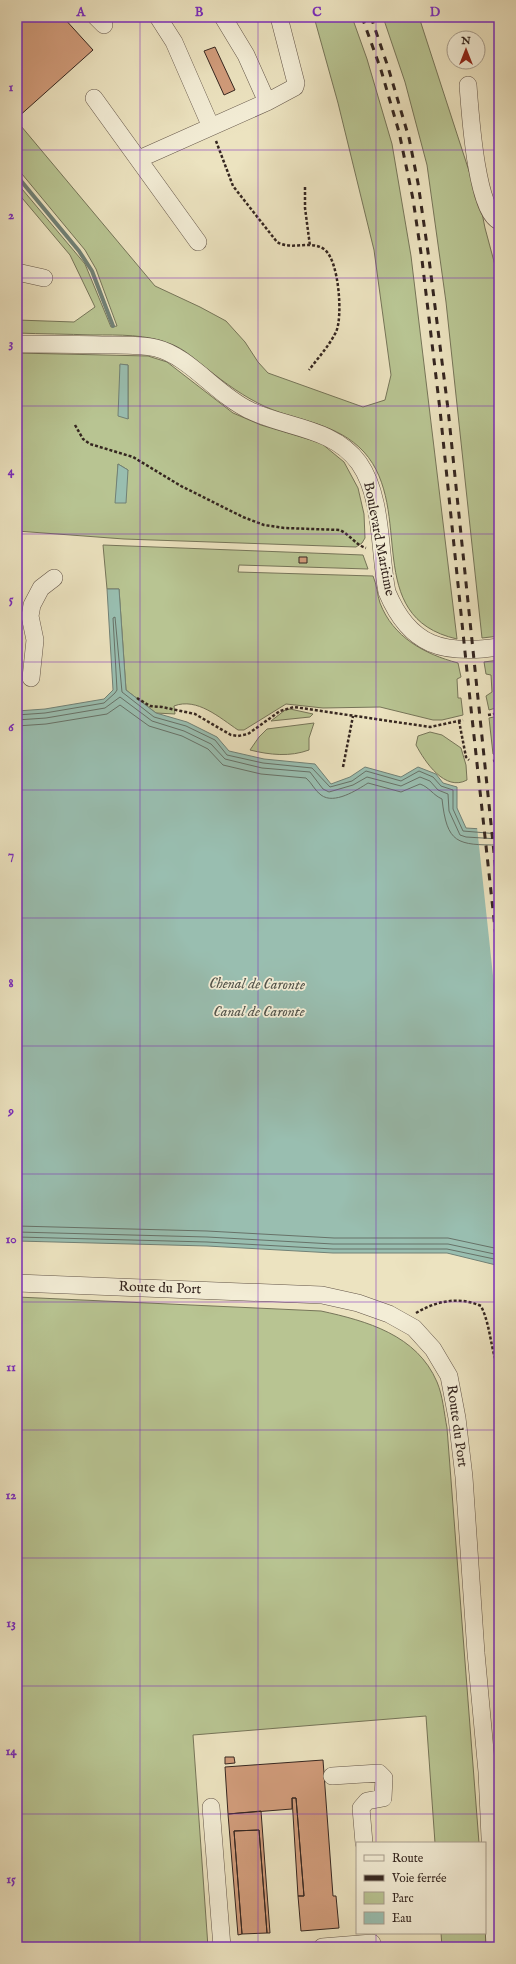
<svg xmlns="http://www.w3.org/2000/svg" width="516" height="1964" viewBox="0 0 516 1964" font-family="'IM FELL English',serif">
<rect width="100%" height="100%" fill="#ece3c0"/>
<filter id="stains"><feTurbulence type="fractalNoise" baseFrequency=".005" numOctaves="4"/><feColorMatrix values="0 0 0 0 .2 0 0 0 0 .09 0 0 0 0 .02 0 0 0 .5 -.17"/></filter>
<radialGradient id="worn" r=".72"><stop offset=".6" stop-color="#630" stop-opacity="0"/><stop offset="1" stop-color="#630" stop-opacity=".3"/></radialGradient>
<path fill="#b8c492" stroke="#767559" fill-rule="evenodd" d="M314 17H352L367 59 392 144 411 256 457 639C360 617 416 510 364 452 337 423 301 422 266 407 244 397 225 383 206 368 195 359 184 349 171 344 147 334 118 335 93 335 67 334 42 334 17 333V320L74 322 95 307 70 255 17 192V183L85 264 111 327 117 326 96 269 85 250 17 168V129L21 126 155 286 200 307 226 321 245 342 258 362 268 373 363 407 385 400 391 375 374 250 338 103Z
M383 17H419L481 208 485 228 499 280V636L482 638 446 302 427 165 405 82Z
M17 353 148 356 167 362 233 413 261 425 321 443 344 462 358 488 364 514 365 538 362 543 356 547 124 539 17 531ZM120 365H128V419ZM118 464 128 470 116 503Z
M103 545 363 555 368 569 239 565 238 572 373 576C377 585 377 594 380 603 393 637 424 654 458 663L461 677 457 679 458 698H461L463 715 442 720H433L380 707 323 708 286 704 244 730H238C220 718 197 697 174 706L175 714 156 713 126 690 119 589H107Z
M499 660V707L489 710 486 696 492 692 491 675 486 674 484 662Z
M290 709 313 714 310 717 271 721 285 710Z
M499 716V755L493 754 489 718Z
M314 723 309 738V750C290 757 270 755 250 750L259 737 267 729Z
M430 732 442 735 461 748 466 765 467 780C445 792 425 762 416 745L418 736Z
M17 1297 321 1311C367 1321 417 1335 437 1382 443 1396 444 1413 447 1428L479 1843H435L426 1716 193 1735 208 1947H17Z
M485 1917 486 1947H442L441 1933H485Z"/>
<path fill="#99beb0" stroke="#718176" d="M120 364 128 365V419L118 416Z
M118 464 128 470 126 503H115Z
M107 589H119L126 690 156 713 187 722 217 737 229 751 264 759 315 764 331 784 350 777 365 767 401 777 418 767 436 774 443 783 457 787V808L466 828 499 830V1263L496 1265 447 1253H333L207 1246 17 1241V711L45 709 104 699 113 690Z"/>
<path fill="#ece3c0" d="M477 827 498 828 499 1032 488 929Z"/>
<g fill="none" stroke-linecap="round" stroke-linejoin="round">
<path stroke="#677268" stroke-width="1" d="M17 715 45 713 104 703 115 693 117 690 113 618 115 617 122 692 154 717 186 726 215 740 227 755 263 763 312 768 330 787 352 781 366 771 401 781 419 771 433 777 441 786 453 790V809L463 831 499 834
M17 720 46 718 105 708 120 697 152 721 184 731 211 744 225 759 262 768 310 772 323 789 329 792 353 785 367 777 401 786 420 777 430 781 438 790 448 794 449 811 460 835 466 837 499 839
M17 726 46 724 107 714 120 705 149 726 182 736 208 749 223 765 261 774 306 778C312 783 315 791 321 795 334 805 357 790 368 783L401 792 420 784C429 787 433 795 442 799 447 844 457 845 499 845
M17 1226 207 1231 334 1238H448L499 1249
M17 1232 207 1237 333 1244H448L499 1255
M17 1237 207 1242 333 1249H447L499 1260"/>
<path stroke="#718176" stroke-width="4" d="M17 176 79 251 92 271 113 326"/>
</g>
<path fill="#d19c7b" stroke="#352620" d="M17 17H63L93 50 17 118Z
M215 47 235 90 224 95 204 51Z
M299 557H307V563H299Z
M225 1757H234L235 1763 225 1764Z
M323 1760 333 1896H336L339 1928 301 1931 298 1896H304L296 1798H292V1809L228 1814 225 1767Z
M292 1798H296L304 1896H298Z
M261 1811 270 1933H267L259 1830 234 1831 242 1934 238 1935 228 1814Z
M259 1830 267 1933 242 1934 234 1831Z"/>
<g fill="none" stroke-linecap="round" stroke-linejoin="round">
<g stroke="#635548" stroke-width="18">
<path id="minor" d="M96 17 104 25
M158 17 174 42 211 127
M223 17 246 55 267 102
M468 85C470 110 476 212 499 221
M94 98 198 242
M139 159 267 102 295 87 296 83 280 21 281 17
M17 272 44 278
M17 344C45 344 74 344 102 345 120 345 139 344 156 348 189 356 217 395 249 410 285 428 333 427 359 463 383 497 379 552 387 592 410 647 444 655 499 647
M31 678 35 640 30 616 32 605 41 588 54 578
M17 1283 322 1295 358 1303 389 1314 414 1328 433 1349 449 1376 457 1418 464 1477 476 1653 487 1772 495 1947
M332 1776 379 1773 384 1778 383 1798 367 1801 361 1808 364 1843
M211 1807 222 1947
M322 1947 372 1943"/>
</g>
<path stroke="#352620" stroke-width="2.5" stroke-dasharray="3 2" stroke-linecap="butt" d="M216 141 233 186 277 242C292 251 312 239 325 250 339 261 343 317 336 332 329 346 318 358 309 370
M305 187V208L310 246
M75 425 83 439 90 444 133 457 181 486 243 517 264 525 284 528 340 530C350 535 356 545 366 548
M137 698 150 706 162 707 195 714 231 735 238 736 248 734 280 711 294 707 430 727 463 720
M488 715 499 713
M459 721 466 757 469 760
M493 761 499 760
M343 767 353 716
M416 1313C436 1301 459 1296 481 1306 491 1326 490 1349 499 1369"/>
<use href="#minor" stroke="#f3edd6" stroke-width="17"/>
<path stroke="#352620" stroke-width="3" stroke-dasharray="7 7" stroke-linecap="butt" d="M362 17 381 70 399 132 413 199 422 260 440 410 468 681 499 965
M371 17 388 67 409 138 418 183 429 259 448 409 499 901"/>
</g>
<path fill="none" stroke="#7b2cbf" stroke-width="1" stroke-opacity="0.55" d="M140 17V1947M258 17V1947M376 17V1843M17 150H499M17 278H499M17 406H499M17 534H499M17 662H499M17 790H499M17 918H499M17 1046H499M17 1174H499M17 1302H499M17 1430H499M17 1558H499M17 1686H499M17 1814H499M376 1933V1947"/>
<g text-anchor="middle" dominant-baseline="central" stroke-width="3.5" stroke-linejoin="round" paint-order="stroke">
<g font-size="14" fill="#352620" stroke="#f3edd6">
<text transform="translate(379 539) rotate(79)">Boulevard Maritime</text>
<text transform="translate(160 1288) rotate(2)">Route du Port</text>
<text transform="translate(457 1426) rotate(82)">Route du Port</text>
</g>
<g font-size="15" font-style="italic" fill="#53544b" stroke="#f3edd6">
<text transform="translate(257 984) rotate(1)">Chenal de Caronte</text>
<text x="259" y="1011">Canal de Caronte</text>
</g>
</g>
<rect width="516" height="1964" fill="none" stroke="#ece3c0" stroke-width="44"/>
<rect x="356" y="1842" width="130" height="92" fill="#f3edd6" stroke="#a79d8d"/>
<rect x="364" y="1855" width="20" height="6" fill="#f3edd6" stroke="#a79d8d"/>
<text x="392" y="1862" font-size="12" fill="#352620">Route</text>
<rect x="364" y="1875" width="20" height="6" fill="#352620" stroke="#a79d8d"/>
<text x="392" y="1882" font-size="12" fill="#352620">Voie ferrée</text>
<rect x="364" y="1892" width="20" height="12" fill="#b8c492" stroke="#a79d8d"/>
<text x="392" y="1902" font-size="12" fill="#352620">Parc</text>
<rect x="364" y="1912" width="20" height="12" fill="#99beb0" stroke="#a79d8d"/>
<text x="392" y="1922" font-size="12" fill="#352620">Eau</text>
<g transform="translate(466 50)"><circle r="19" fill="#f3edd6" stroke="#a79d8d"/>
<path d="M0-3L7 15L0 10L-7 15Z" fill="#8f2418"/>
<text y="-6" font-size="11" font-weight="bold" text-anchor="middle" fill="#352620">N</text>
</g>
<rect x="22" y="22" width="472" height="1920" fill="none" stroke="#7b2cbf" stroke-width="1.5"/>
<g font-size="13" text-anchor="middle" font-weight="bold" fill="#7b2cbf">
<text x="81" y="16">A</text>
<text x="199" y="16">B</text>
<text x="317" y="16">C</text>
<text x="435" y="16">D</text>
<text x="11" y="91">1</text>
<text x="11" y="219">2</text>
<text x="11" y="347">3</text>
<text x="11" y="475">4</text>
<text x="11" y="603">5</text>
<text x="11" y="731">6</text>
<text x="11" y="859">7</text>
<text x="11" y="987">8</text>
<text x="11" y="1115">9</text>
<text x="11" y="1243">10</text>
<text x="11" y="1371">11</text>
<text x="11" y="1499">12</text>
<text x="11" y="1627">13</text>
<text x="11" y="1755">14</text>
<text x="11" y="1883">15</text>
</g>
<rect width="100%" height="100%" filter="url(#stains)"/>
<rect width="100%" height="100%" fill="url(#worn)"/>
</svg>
